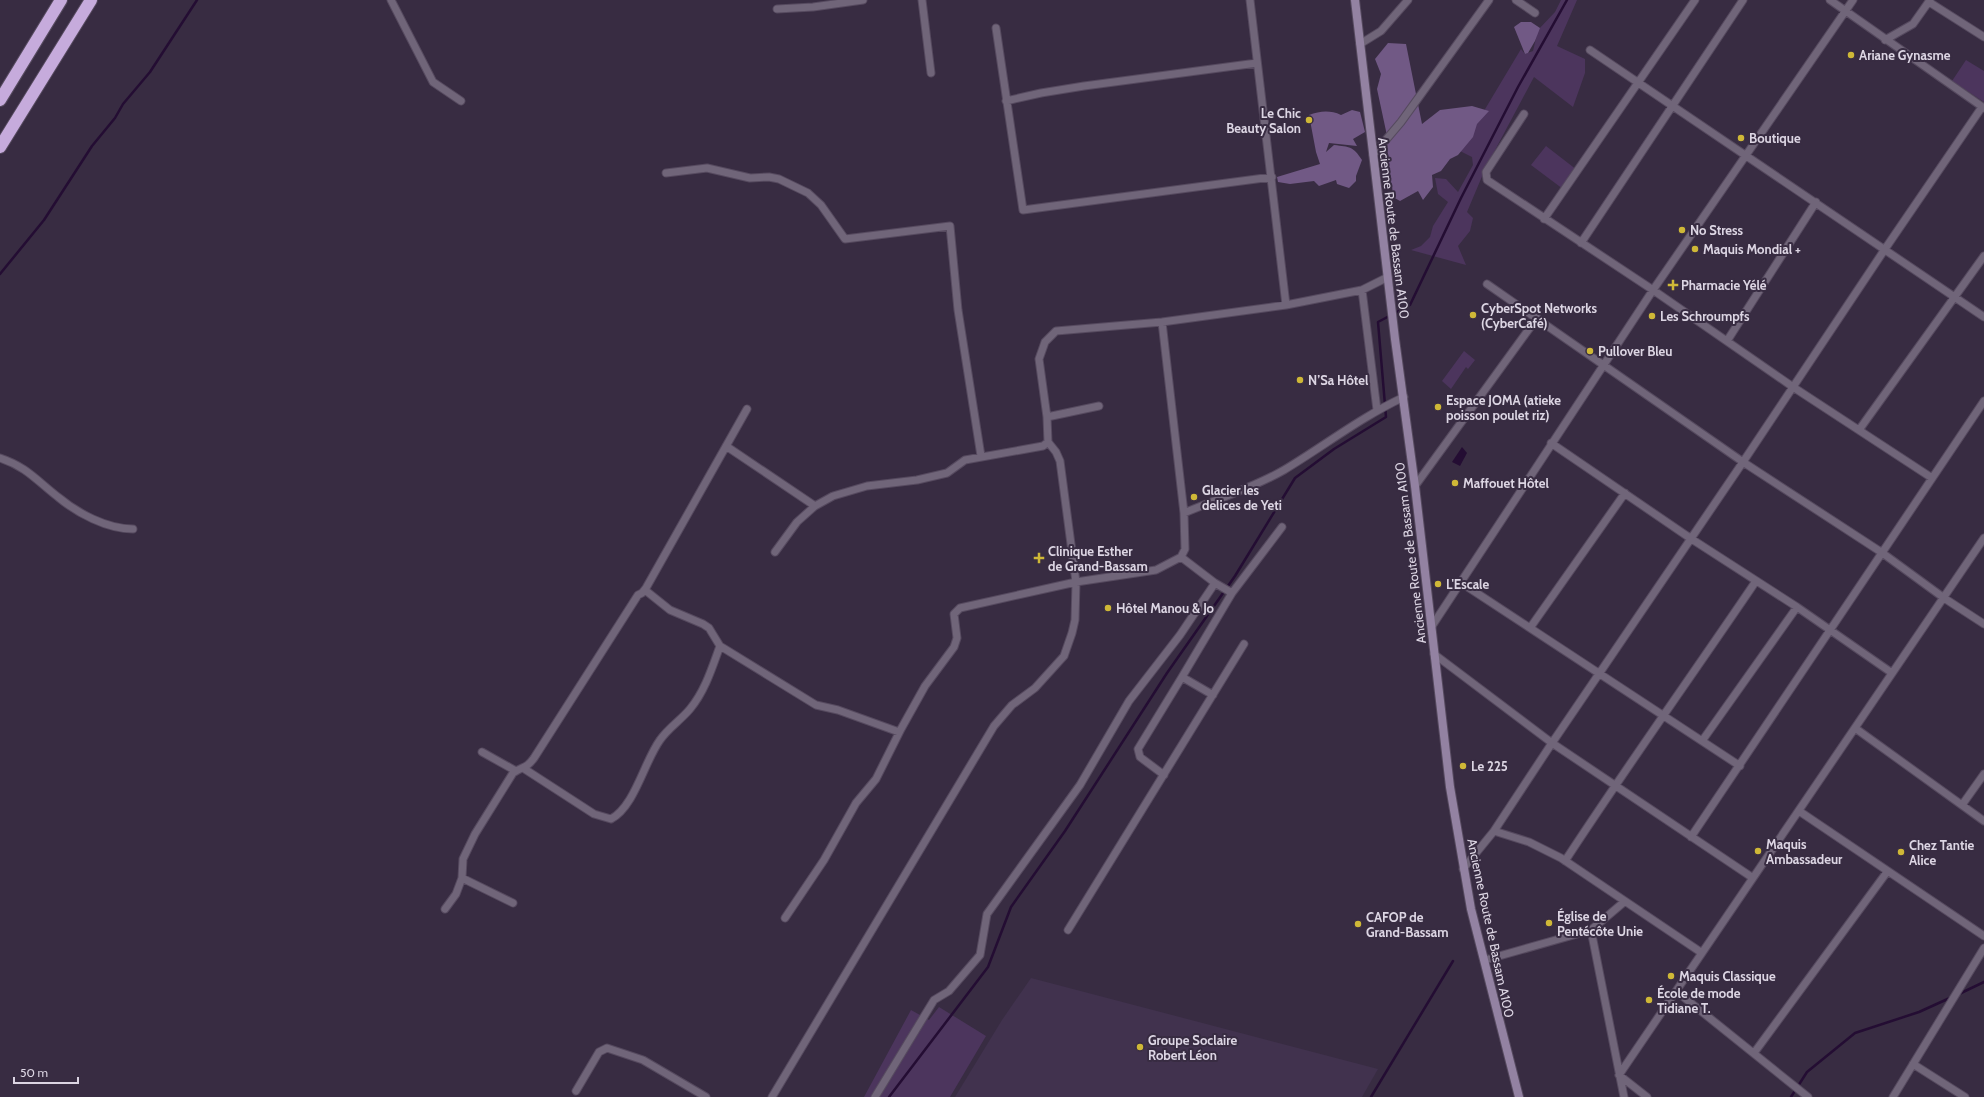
<svg xmlns="http://www.w3.org/2000/svg" width="1984" height="1097" viewBox="0 0 1984 1097" font-family="Cabin,sans-serif">
<rect width="100%" height="100%" fill="#382c42"/>
<path fill="#41324e" d="M1031 978 1378 1069 1362 1097H955L1002 1020Z"/>
<path fill="#4c355d" d="M1561 0H1577L1557 46 1585 59V73L1573 107 1534 77 1486 167 1467 212 1473 218 1470 231 1458 246 1466 265 1411 250 1421 246 1430 237 1433 226 1448 202 1438 194 1435 178 1446 179 1458 192 1473 165 1472 157 1460 151 1521 49 1525 54 1533 51 1538 30 1555 12Z
M1966 60 1984 71V102L1952 81Z
M1546 146 1577 170 1563 189 1531 165Z
M1464 351 1475 360 1468 369 1466 367 1451 389 1442 381Z
M939 1007 986 1036 950 1097H864L911 1010 929 1020Z"/>
<path fill="#715985" d="M1521 22H1531L1540 28 1535 41 1528 53 1525 54 1514 27Z
M1388 43 1406 44 1422 124 1440 110 1472 106 1489 111 1477 124 1473 137 1458 155 1450 159 1441 171 1432 175 1433 187 1423 200 1418 191 1400 201 1393 197 1392 185 1385 170 1388 157 1386 131 1377 89 1381 74 1375 59Z
M1352 110 1360 112 1365 132 1353 139 1357 146 1329 143 1326 152 1334 145C1350 147 1353 146 1362 160L1356 176V181L1349 188 1337 184 1336 180 1319 186 1314 181 1290 184 1278 182 1277 177 1320 164 1316 152 1309 115C1320 111 1330 110 1341 115Z"/>
<path fill="#240d33" d="M1462 447 1467 453 1460 466 1452 462Z"/>
<g fill="none" stroke-linecap="round" stroke-linejoin="round">
<path stroke="#240d33" stroke-width="2.5" d="M0 274 44 220 92 146 115 118 123 104 150 72 197 0
M1959 994 1984 982
M889 1097 988 967 1011 907 1065 831 1167 673 1235 576 1295 478 1334 449 1386 417 1378 322 1410 305 1461 198 1518 87 1567 0
M1371 1097 1453 961
M1791 1097 1807 1072 1855 1033 1919 1012 1952 997"/>
<g stroke="#564a5f" stroke-width="9">
<path id="street" d="M391 0 433 82 461 101
M922 0 931 73
M1250 0 1286 305
M1516 0 1535 13
M1830 0 1984 108
M1929 2 1984 37
M777 9 813 7 863 0
M996 28 1023 210 1272 177
M1885 40 1913 24 1930 0
M1360 44 1381 31 1408 0
M1590 50 1984 317
M1006 101 1041 93 1084 86 1257 63
M1524 114 1486 172 1487 180 1653 290 1793 387 1932 478
M1373 155 1401 122 1489 0
M666 173 707 168 750 178 769 177 779 179 808 193 821 205 845 239 950 226 958 310 981 456
M1544 219 1695 0
M1581 243 1743 0
M1487 284 1743 462 1881 552 1944 598 1984 624
M1362 290 1377 410
M1727 341 1816 202
M1047 417 1099 406
M1859 430 1984 256
M1551 443 1690 538 1797 607 1892 673
M726 446 815 506
M0 458C27 467 36 480 58 497 77 513 107 529 133 529
M1415 486 1537 318
M1184 513C1217 499 1253 488 1284 470 1324 446 1361 417 1404 397
M775 552 797 522 815 506 833 496 867 486 917 480 947 473 965 460 1043 446 1048 442
M1181 557 1215 583 1232 593
M1460 582 1740 766
M645 590 670 610 703 624 709 628 720 646 725 649 816 705 838 710 899 732
M1432 626 1653 290 1853 0
M1530 628 1625 493
M1434 654 1552 743 1753 878
M1213 695 1182 677 1232 593 1282 527
M1855 728 1984 821
M1702 741 1797 607
M482 752 516 771
M523 768 594 814 611 819C635 806 644 762 660 740 668 728 681 720 690 709 705 691 712 668 720 646
M1164 775 1140 757 1138 749 1182 677
M1962 805 1984 774
M1799 811 1984 936
M1494 831 1529 842 1561 858 1702 953
M1691 837 1984 401
M1565 861C1627 766 1693 674 1756 581
M1463 869 1494 831 1552 743 1743 462 1885 249 1982 107
M462 878 513 903
M445 909 456 894 462 878 463 859 475 834 513 773C523 766 526 769 534 758L638 595 642 593 646 588 747 409
M785 918 824 860 856 803 876 779 901 729 925 686 954 647 957 638 954 614 960 608 1076 582 1156 570 1181 557 1185 549 1184 513 1162 322
M1068 930 1244 644
M1591 930 1624 1097
M1485 960 1591 930 1624 902
M1676 991 1808 1097
M1754 1053 1887 872
M1913 1064 1965 1097
M576 1091 599 1052 607 1048 643 1060 706 1097
M772 1097 994 726 1012 705 1035 688 1064 656 1072 633 1075 620 1076 582 1060 461 1056 452 1048 442 1047 417 1039 359 1045 342 1056 331 1162 322 1286 305 1362 290 1388 277
M875 1097 934 1000 949 991 980 955 987 914 1080 785 1129 701 1180 635 1215 583
M1647 1097 1619 1075 1984 538
M1893 1097 1984 948"/>
</g>
<g stroke="#564a5f" stroke-width="10">
<path id="secondary" d="M1355 0 1395 339 1415 486 1450 787 1471 909 1519 1097"/>
</g>
<g stroke="#564a5f" stroke-width="14">
<path id="highway" d="M0 100 61 0
M0 147 91 0"/>
</g>
<use href="#street" stroke="#706579" stroke-width="7"/>
<use href="#secondary" stroke="#9382a2" stroke-width="8"/>
<use href="#highway" stroke="#c6abdc" stroke-width="12"/>
</g>
<g fill="#cfb837" stroke="#382c42" stroke-width="1.5">
<circle cx="1851" cy="55" r="4"/>
<circle cx="1309" cy="120" r="4"/>
<circle cx="1741" cy="138" r="4"/>
<circle cx="1682" cy="230" r="4"/>
<circle cx="1695" cy="249" r="4"/>
<path d="M1671 279h4v4h4v4h-4v4h-4v-4h-4v-4h4z"/>
<circle cx="1473" cy="315" r="4"/>
<circle cx="1652" cy="316" r="4"/>
<circle cx="1590" cy="351" r="4"/>
<circle cx="1300" cy="380" r="4"/>
<circle cx="1438" cy="407" r="4"/>
<circle cx="1455" cy="483" r="4"/>
<circle cx="1194" cy="497" r="4"/>
<path d="M1037 552h4v4h4v4h-4v4h-4v-4h-4v-4h4z"/>
<circle cx="1438" cy="584" r="4"/>
<circle cx="1108" cy="608" r="4"/>
<circle cx="1463" cy="766" r="4"/>
<circle cx="1758" cy="851" r="4"/>
<circle cx="1901" cy="852" r="4"/>
<circle cx="1549" cy="923" r="4"/>
<circle cx="1358" cy="924" r="4"/>
<circle cx="1671" cy="976" r="4"/>
<circle cx="1649" cy="1000" r="4"/>
<circle cx="1140" cy="1047" r="4"/>
</g>
<g text-anchor="middle" dominant-baseline="central" stroke-width="4" stroke-linejoin="round" paint-order="stroke">
<g font-size="13" font-weight="bold" fill="#dcd5e3" stroke="#382c42" text-anchor="start">
<text x="1859" y="55">Ariane Gynasme</text>
<text x="1301" y="113" text-anchor="end">Le Chic<tspan x="1301" dy="15">Beauty Salon</tspan></text>
<text x="1749" y="138">Boutique</text>
<text x="1690" y="230">No Stress</text>
<text x="1703" y="249">Maquis Mondial +</text>
<text x="1681" y="285">Pharmacie Yélé</text>
<text x="1481" y="308">CyberSpot Networks<tspan x="1481" dy="15">(CyberCafé)</tspan></text>
<text x="1660" y="316">Les Schroumpfs</text>
<text x="1598" y="351">Pullover Bleu</text>
<text x="1308" y="380">N’Sa Hôtel</text>
<text x="1446" y="400">Espace JOMA (atieke<tspan x="1446" dy="15">poisson poulet riz)</tspan></text>
<text x="1463" y="483">Maffouet Hôtel</text>
<text x="1202" y="490">Glacier les<tspan x="1202" dy="15">delices de Yeti</tspan></text>
<text x="1048" y="551">Clinique Esther<tspan x="1048" dy="15">de Grand-Bassam</tspan></text>
<text x="1446" y="584">L'Escale</text>
<text x="1116" y="608">Hôtel Manou &amp; Jo</text>
<text x="1471" y="766">Le 225</text>
<text x="1766" y="844">Maquis<tspan x="1766" dy="15">Ambassadeur</tspan></text>
<text x="1909" y="845">Chez Tantie<tspan x="1909" dy="15">Alice</tspan></text>
<text x="1557" y="916">Église de<tspan x="1557" dy="15">Pentécôte Unie</tspan></text>
<text x="1366" y="917">CAFOP de<tspan x="1366" dy="15">Grand-Bassam</tspan></text>
<text x="1679" y="976">Maquis Classique</text>
<text x="1657" y="993">École de mode<tspan x="1657" dy="15">Tidiane T.</tspan></text>
<text x="1148" y="1040">Groupe Soclaire<tspan x="1148" dy="15">Robert Léon</tspan></text>
</g>
<g font-size="13" fill="#dcd5e3" stroke="#382c42">
<text transform="translate(1394 228) rotate(83)">Ancienne Route de Bassam A100</text>
<text transform="translate(1410 553) rotate(-97)">Ancienne Route de Bassam A100</text>
<text transform="translate(1491 928) rotate(78)">Ancienne Route de Bassam A100</text>
</g>
</g>
<path d="M14 1077v6h64v-6" fill="none" stroke="#dcd5e3" stroke-width="2"/>
<text x="20" y="1077" font-size="12" fill="#dcd5e3" stroke="#382c42" stroke-width="3" paint-order="stroke">50 m</text>
</svg>
